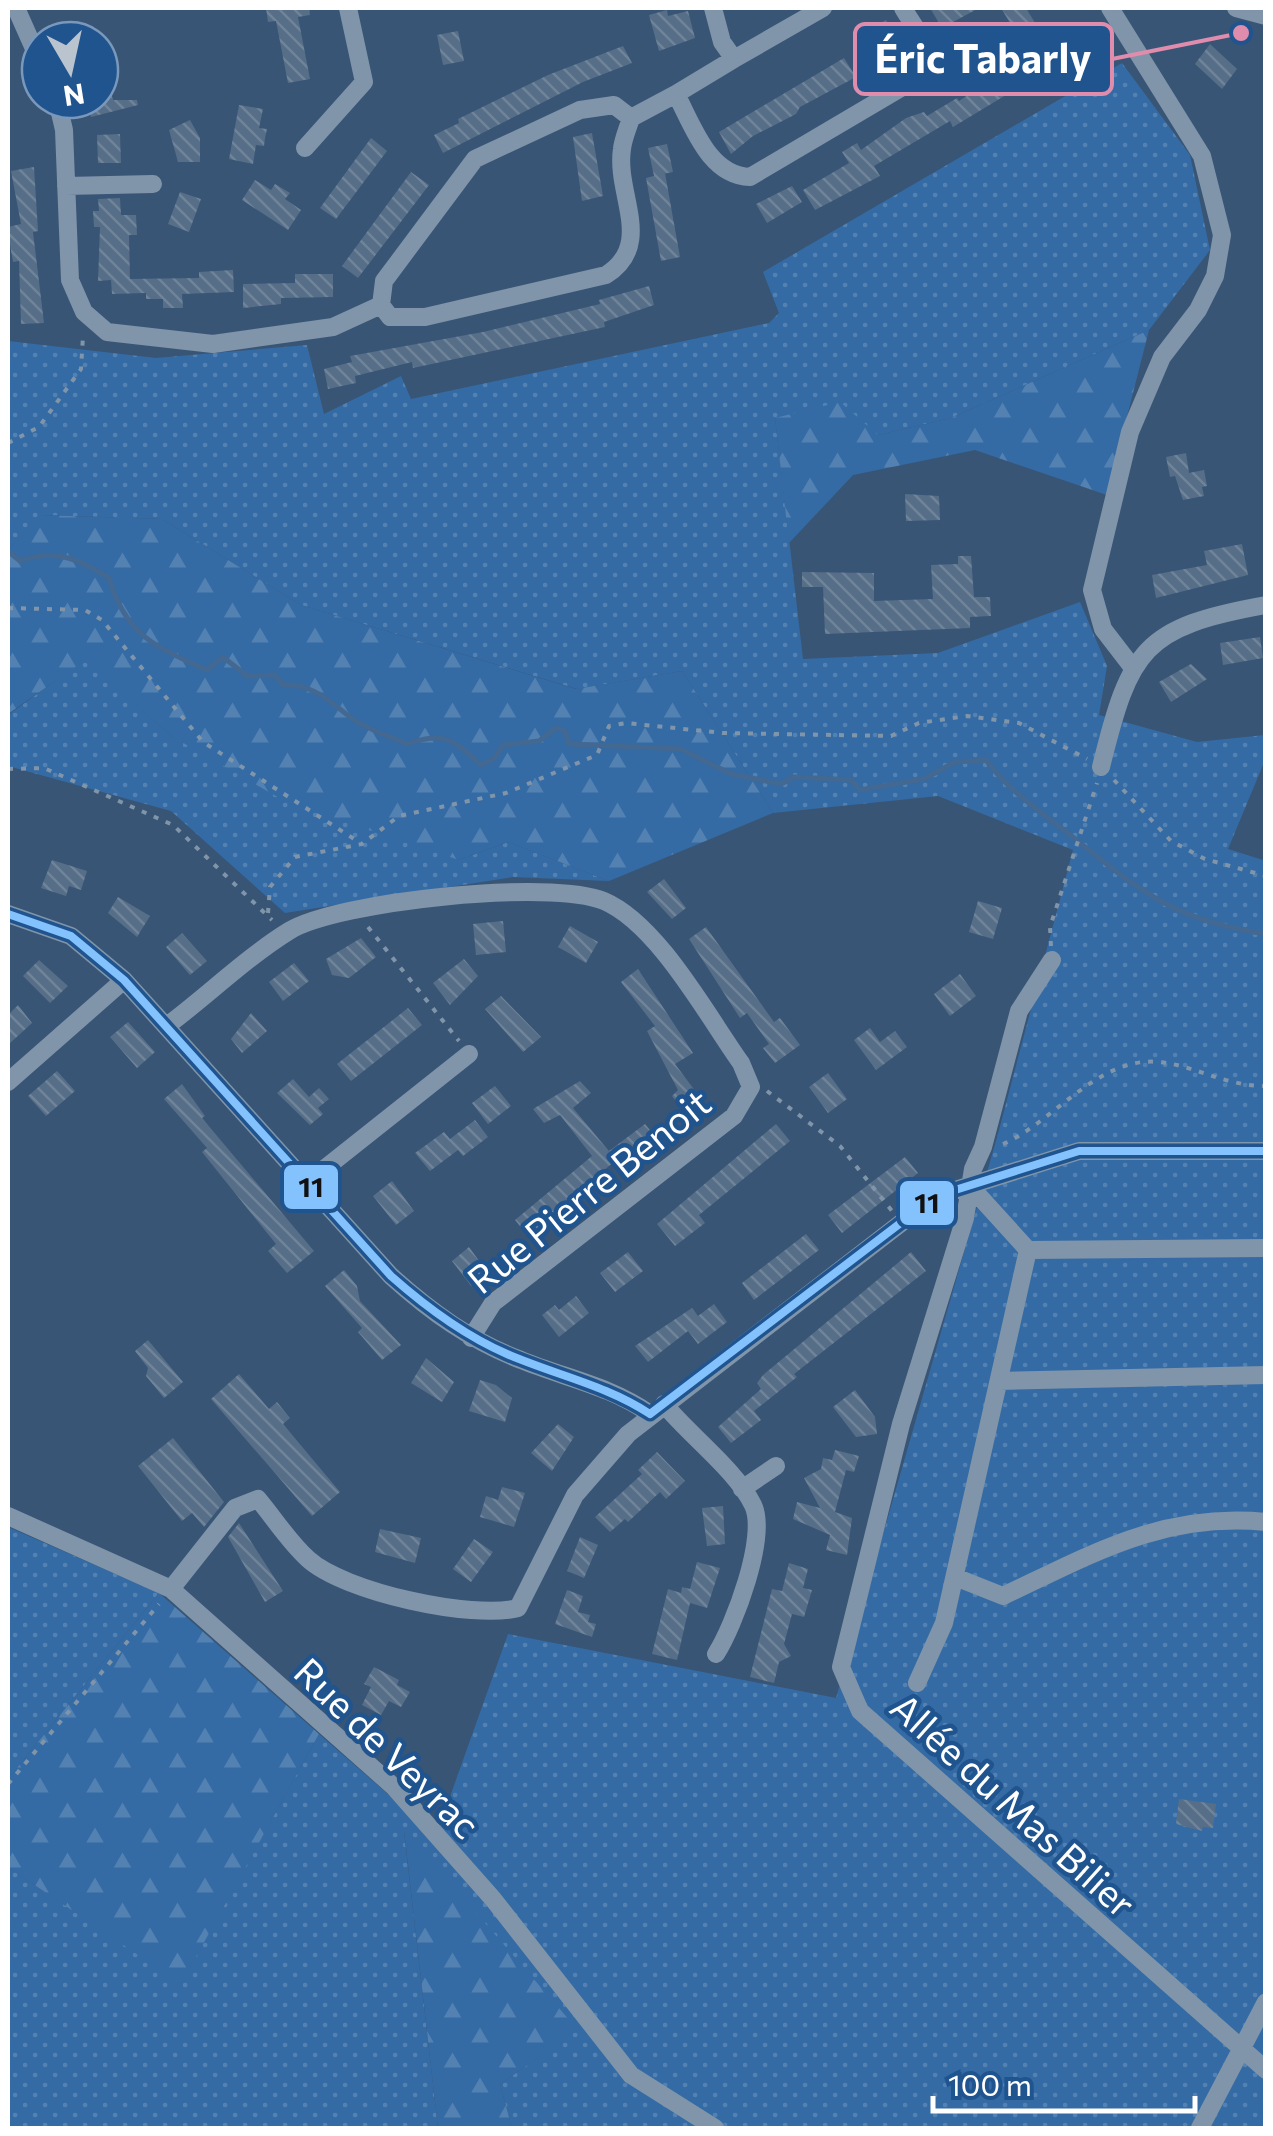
<svg xmlns="http://www.w3.org/2000/svg" width="1273" height="2136" viewBox="0 0 1273 2136" font-family="Commissioner,sans-serif">
<defs>
<pattern id="grass-dots" width="8" height="8" patternUnits="userSpaceOnUse" patternTransform="scale(2.5)"><rect width="8" height="8" fill="#346ba5"/><path d="M2 2h.1M6 6h.1" fill="none" stroke="#5281b2" stroke-width="1.8" stroke-linecap="round"/></pattern>
<pattern id="forest-firs" width="22" height="20" patternUnits="userSpaceOnUse" patternTransform="scale(2.5)"><rect width="22" height="20" fill="#346ba5"/><path d="M5 1l3.5 6h-7zM16 11l3.5 6h-7z" fill="#5281b2"/></pattern>
<pattern id="building-back-hatch" width="6" height="6" patternUnits="userSpaceOnUse" patternTransform="scale(2.5)"><rect width="6" height="6" fill="#566e87"/><path d="M-1 5l2 2M0 0l6 6M5-1l2 2" fill="none" stroke="#6f8499"/></pattern>
</defs>
<rect width="100%" height="100%" fill="#385576"/>
<path fill="url(#grass-dots)" d="M1122 63 1190 155 1210 250 1149 330 951 418 878 435 775 418 803 659 938 653 1080 602 1107 666 1099 715 1197 742 1265 735V760L1228 849 1266 861 1265 2128H512L500 2084 577 2030 404 1832 438 2128H8V1867L181 1983 319 1734 436 1836 508 1634 836 1698 998 1134 1073 850 938 796 773 813 682 671 577 689 301 605 162 519 41 515 8 550V341L156 358 307 345 324 414 401 376 411 399 769 323 779 313 763 272Z
M84 660 173 737 459 860 508 842 609 881 513 877 285 913 171 811 8 766V715Z
M8 1527 159 1593 8 1779Z"/>
<path fill="url(#forest-firs)" d="M1149 330 1107 495 975 450 853 475 789 543 775 418 840 402 878 435 951 418Z
M40 515 162 519 301 605 576 689 682 671 773 813 609 881 508 842 459 860 290 804 173 737 84 661 8 714V550Z
M159 1593 319 1734 181 1984 8 1867V1779Z
M404 1830 578 2030 500 2084 512 2128H438Z"/>
<g fill="none" stroke-linecap="round" stroke-linejoin="round">
<path stroke="#436891" stroke-width="5" d="M8 551 20 561C55 548 79 559 109 578 126 636 156 647 207 670L223 657 247 676 275 675 283 685C313 683 331 703 354 720 369 730 390 736 407 744 444 731 453 739 481 765L494 759 503 745 539 741 556 728 565 731 569 744 681 749 731 774 781 784 794 777 851 780 860 790 924 779 955 762 986 760C1009 791 1036 808 1065 831 1137 888 1170 920 1266 934"/>
</g>
<path fill="url(#building-back-hatch)" d="M266 8H309L310 15 298 17 310 79 288 83 276 21 268 22Z
M930 8H979L942 28Z
M1001 8H1026L1046 41 1064 30 1087 68 1061 83 1051 68 953 127 950 121 874 166 880 176 815 210 803 190 849 163 842 152 857 143 861 150 906 118 924 112 927 116 957 98 959 101 1029 54Z
M667 10 668 16 688 11 695 38 659 51 649 15Z
M886 20 905 51 888 61 880 48 865 57 854 38Z
M458 31 464 61 443 65 437 35Z
M1210 44 1237 69 1222 89 1195 64Z
M623 46 632 63 583 82 443 153 434 135 459 123 458 119 548 75Z
M844 58 856 77 800 107 796 114 753 136 731 154 719 132Z
M100 69H104L113 100H137L138 105 91 117 87 100H100Z
M239 105 263 109 259 128 267 129 265 138 264 146 256 145 253 164 229 159Z
M190 120 200 138V162H178L169 130Z
M592 133 603 196 582 201 573 137Z
M120 134 121 163H98L97 135Z
M371 138 387 151 336 219 320 208Z
M667 144 673 172 654 176 648 148Z
M34 167 38 231 33 232 44 323 21 324 19 261 13 262 8 233V227L21 224 11 171Z
M411 172 429 185 358 278 342 266Z
M665 173 680 257 661 261 646 178Z
M255 180 271 190 275 184 290 193 285 199 301 210 288 230 242 200Z
M792 186 802 202 767 223 756 204Z
M180 192 201 199 189 232 168 224Z
M120 198 121 215H136L137 235H129L130 279 199 278V272L233 270 234 292 182 294 183 308H163V299H146V293L112 294 111 280 98 281 100 227H94L93 211H99L98 199Z
M295 274H333V297L281 298V304L243 308V284L295 283Z
M649 286 654 305 604 322 605 327 413 368 412 362 355 376 356 383 328 389 324 369 352 362 350 356 483 332 600 304 599 300Z
M1186 453 1189 473 1204 470 1207 486 1202 487 1204 496 1183 500 1175 476 1170 477 1166 457Z
M905 494 939 496 940 520 906 521Z
M1242 544 1248 575 1156 598 1152 575 1207 565 1204 551Z
M958 556H971L974 597H990L991 616 970 617V628L825 634 823 587H802V572L874 573V601L933 599 931 565 958 564Z
M1260 637 1263 658 1223 665 1220 643Z
M1191 664 1207 679 1171 702 1159 682Z
M52 860 87 871 81 890 69 886 66 896 41 888Z
M664 879 686 908 672 919 647 892Z
M118 897 150 916 137 937 108 913Z
M978 901 1002 908 993 939 969 932Z
M503 921 506 952 476 955 473 924Z
M570 926 598 942 586 963 558 947Z
M706 927 774 1022 780 1018 800 1045 775 1063 763 1048 769 1044 747 1013 740 1018 689 939Z
M182 933 207 961 190 975 166 947Z
M361 938 376 957 349 978 332 975 326 959Z
M464 959 478 976 450 1005 433 983Z
M39 960 68 986 50 1003 23 976Z
M294 963 309 981 283 1001 269 982Z
M638 969 693 1053 675 1064 705 1104 688 1117 672 1096 678 1090 647 1031 655 1026 621 982Z
M960 974 976 996 950 1016 934 994Z
M501 996 541 1037 523 1052 485 1009Z
M18 1005 32 1023 8 1045V1015Z
M408 1008 422 1025 351 1081 337 1064Z
M251 1013 267 1031 242 1053 231 1039Z
M128 1022 155 1052 137 1068 110 1037Z
M870 1028 880 1042 895 1031 907 1047 876 1070 854 1040Z
M57 1071 75 1091 46 1116 28 1096Z
M828 1073 847 1099 828 1113 809 1087Z
M293 1079 309 1097 319 1088 329 1099 318 1108 323 1114 310 1125 277 1093Z
M580 1081 591 1093 573 1108 613 1156 609 1151 645 1124 658 1140 622 1168 616 1160 595 1178 598 1182 528 1236 515 1220 592 1156 560 1115 544 1123 533 1109Z
M182 1084 205 1116 202 1118 314 1251 287 1273 268 1251 276 1244 202 1152 207 1148 164 1099Z
M495 1086 511 1106 488 1124 472 1103Z
M475 1120 488 1137 463 1156 458 1150 430 1171 415 1153 444 1132 450 1139Z
M776 1124 790 1141 699 1215 705 1223 675 1246 657 1224Z
M905 1157 918 1173 842 1233 828 1215Z
M392 1181 414 1211 396 1225 373 1196Z
M806 1234 819 1250 754 1300 742 1283Z
M469 1247 488 1273 471 1286 452 1261Z
M628 1252 643 1271 615 1292 600 1273Z
M911 1252 926 1271 794 1374 797 1377 754 1411 761 1420 731 1443 718 1427 761 1389 757 1383 763 1375Z
M344 1270 357 1286 360 1301 401 1345 382 1360 358 1332 362 1328 325 1286Z
M576 1296 589 1313 559 1337 542 1315 555 1305 559 1310Z
M714 1304 727 1322 698 1344 688 1331 648 1362 635 1346 692 1308 698 1316Z
M148 1340 183 1382 164 1398 146 1376 148 1368 135 1351Z
M426 1358 454 1382 442 1402 411 1383Z
M239 1374 269 1409 277 1402 290 1418 283 1424 340 1492 312 1516 211 1399Z
M480 1380 496 1385 512 1398 505 1422 469 1411Z
M855 1390 875 1417 877 1434 856 1437 833 1407Z
M558 1424 574 1437 552 1471 531 1453Z
M173 1438 224 1502 204 1527 192 1513 182 1521 138 1466Z
M835 1450 859 1456 854 1472 846 1470 835 1512 852 1518 847 1555 826 1550 830 1535 793 1519 797 1502 820 1508 804 1478 821 1469 823 1458 832 1460Z
M657 1452 685 1481 666 1499 660 1492 628 1522 625 1519 610 1532 595 1517 642 1474 638 1470Z
M502 1487 525 1493 514 1527 480 1517 486 1496 498 1500Z
M723 1506 725 1544 707 1546 702 1508Z
M239 1523 283 1591 265 1602 228 1537Z
M380 1529 421 1538 415 1563 375 1552Z
M580 1537 598 1545 584 1578 567 1571Z
M474 1539 493 1552 471 1582 453 1569Z
M697 1562 720 1568 707 1608 690 1603 677 1660 652 1654 668 1589 681 1593 682 1587 690 1589Z
M789 1563 808 1569 803 1588 812 1590 804 1617 792 1614 784 1644 791 1656 779 1662 774 1683 750 1677 772 1589 782 1591Z
M567 1590 583 1596 578 1612 590 1615 588 1622 596 1624 592 1637 555 1624Z
M374 1667 399 1680 397 1685 410 1692 401 1707 389 1701 381 1715 362 1705 371 1687 364 1684Z
M1179 1799 1216 1804 1213 1828 1203 1827 1202 1831 1176 1824Z"/>
<g fill="none" stroke-linecap="round" stroke-linejoin="round">
<path stroke="#8095a9" stroke-width="4" stroke-dasharray="5 8" stroke-linecap="butt" d="M8 443 39 427 81 369 83 336
M8 608 85 610 102 620 203 742 362 844
M8 769 44 768 173 825 272 920
M1114 780 1171 841 1205 859 1266 876
M268 913 270 887 295 857 362 844 399 816 506 793 597 755 609 726 626 723 723 733 891 736 919 723 967 716 1019 723 1087 759
M368 927 459 1041
M1051 946 1050 927 1097 783
M767 1091 840 1146 892 1211
M1003 1144C1054 1122 1098 1056 1159 1062 1197 1066 1224 1086 1266 1086
M8 1784 159 1604"/>
<path stroke="#8095a9" stroke-width="18" d="M16 8 40 62
M713 8 722 42 734 59 823 8
M1110 8 1202 156 1222 235 1215 276 1198 310 1162 357 1130 432 1092 590 1103 629 1133 668
M1236 8 1266 16
M734 59 676 94C693 126 709 176 750 177L916 79C937 51 918 34 903 8
M57 100 64 130 70 280 84 312 107 332 213 344 333 327 381 305
M305 148 364 82 348 8
M66 186 153 184
M381 305 390 317H425L606 275C655 244 615 194 622 149 623 139 628 128 631 118L676 94
M381 305 384 281 475 159 580 110 614 105 631 118
M1101 767C1130 649 1143 627 1266 605
M8 914 71 936 124 980 391 1276C431 1312 471 1341 521 1360 565 1378 611 1386 650 1414
M1052 960 1019 1011 983 1147 973 1169 965 1218 901 1424 841 1667 860 1711 1266 2070
M168 1025C208 995 247 957 289 931 338 901 552 879 604 901 658 924 708 1017 741 1063L751 1087 734 1116 493 1303 471 1338
M8 1082 124 980
M309 1181 469 1054
M1028 1250 1266 1248
M999 1381 1266 1375
M664 1404C689 1435 736 1470 753 1505 768 1536 734 1626 716 1654
M742 1489 776 1466
M8 1516 171 1589 394 1787 493 1899 631 2075 715 2128
M955 1577 1003 1596C1092 1554 1163 1512 1266 1522
M171 1589 235 1508 258 1499C274 1518 289 1542 308 1559 344 1592 473 1620 518 1608L575 1495 628 1434 936 1196 1079 1151H1266
M917 1683 944 1623 1028 1250 969 1185
M1200 2128 1266 2002"/>
<g stroke="#1f548f" stroke-width="15">
<path id="bus-1" d="M8 914 71 936 124 980 391 1276C426 1307 463 1335 507 1354 555 1375 606 1385 650 1414
M650 1414 936 1196 1079 1151H1266"/>
</g>
<use href="#bus-1" stroke="#83c2fc" stroke-width="8"/>
</g>
<g text-anchor="middle" dominant-baseline="central" stroke-width="9" stroke-linejoin="round" paint-order="stroke">
<g font-size="38" fill="#fff" stroke="#1f548f">
<text transform="translate(588 1190) rotate(-39)">Rue Pierre Benoit</text>
<text transform="translate(388 1747) rotate(44)">Rue de Veyrac</text>
<text transform="translate(1014 1804) rotate(42)">Allée du Mas Bilier</text>
</g>
</g>
<path fill="none" stroke="#e08cad" stroke-width="4" d="M1241 33L1112 59"/>
<circle fill="#e08cad" stroke="#1f548f" stroke-width="4" cx="1241" cy="33" r="10"/>
<rect fill="#1f548f" stroke="#e08cad" stroke-width="4" x="855" y="24" width="257" height="70" rx="10"/>
<g font-size="40" text-anchor="middle" font-weight="bold" fill="#fff">
<text x="983" y="73">Éric Tabarly</text>
</g>
<g stroke="#1f548f" stroke-width="4">
<rect x="282" y="1163" width="58" height="48" rx="10" fill="#83c2fc"/>
<rect x="898" y="1179" width="58" height="48" rx="10" fill="#83c2fc"/>
</g>
<g font-size="28" text-anchor="middle" font-weight="bold" fill="#111">
<text x="311" y="1197">11</text>
<text x="927" y="1213">11</text>
</g>
<rect width="1273" height="2136" fill="none" stroke="#ffffff" stroke-width="20"/>
<g transform="translate(70 70) rotate(171)"><circle r="48" fill="#1f548f" stroke="#7998bc" stroke-width="2.5"/>
<path d="M0-8L18 38L0 25L-18 38Z" fill="#b9c4cf"/>
<text y="-15" font-size="28" font-weight="bold" text-anchor="middle" fill="#ffffff">N</text>
</g>
<path d="M933 2096v15h262v-15" fill="none" stroke="#ffffff" stroke-width="5"/>
<text x="948" y="2096" font-size="30" fill="#ffffff" stroke="#1f548f" stroke-width="8" paint-order="stroke">100 m</text>
</svg>
